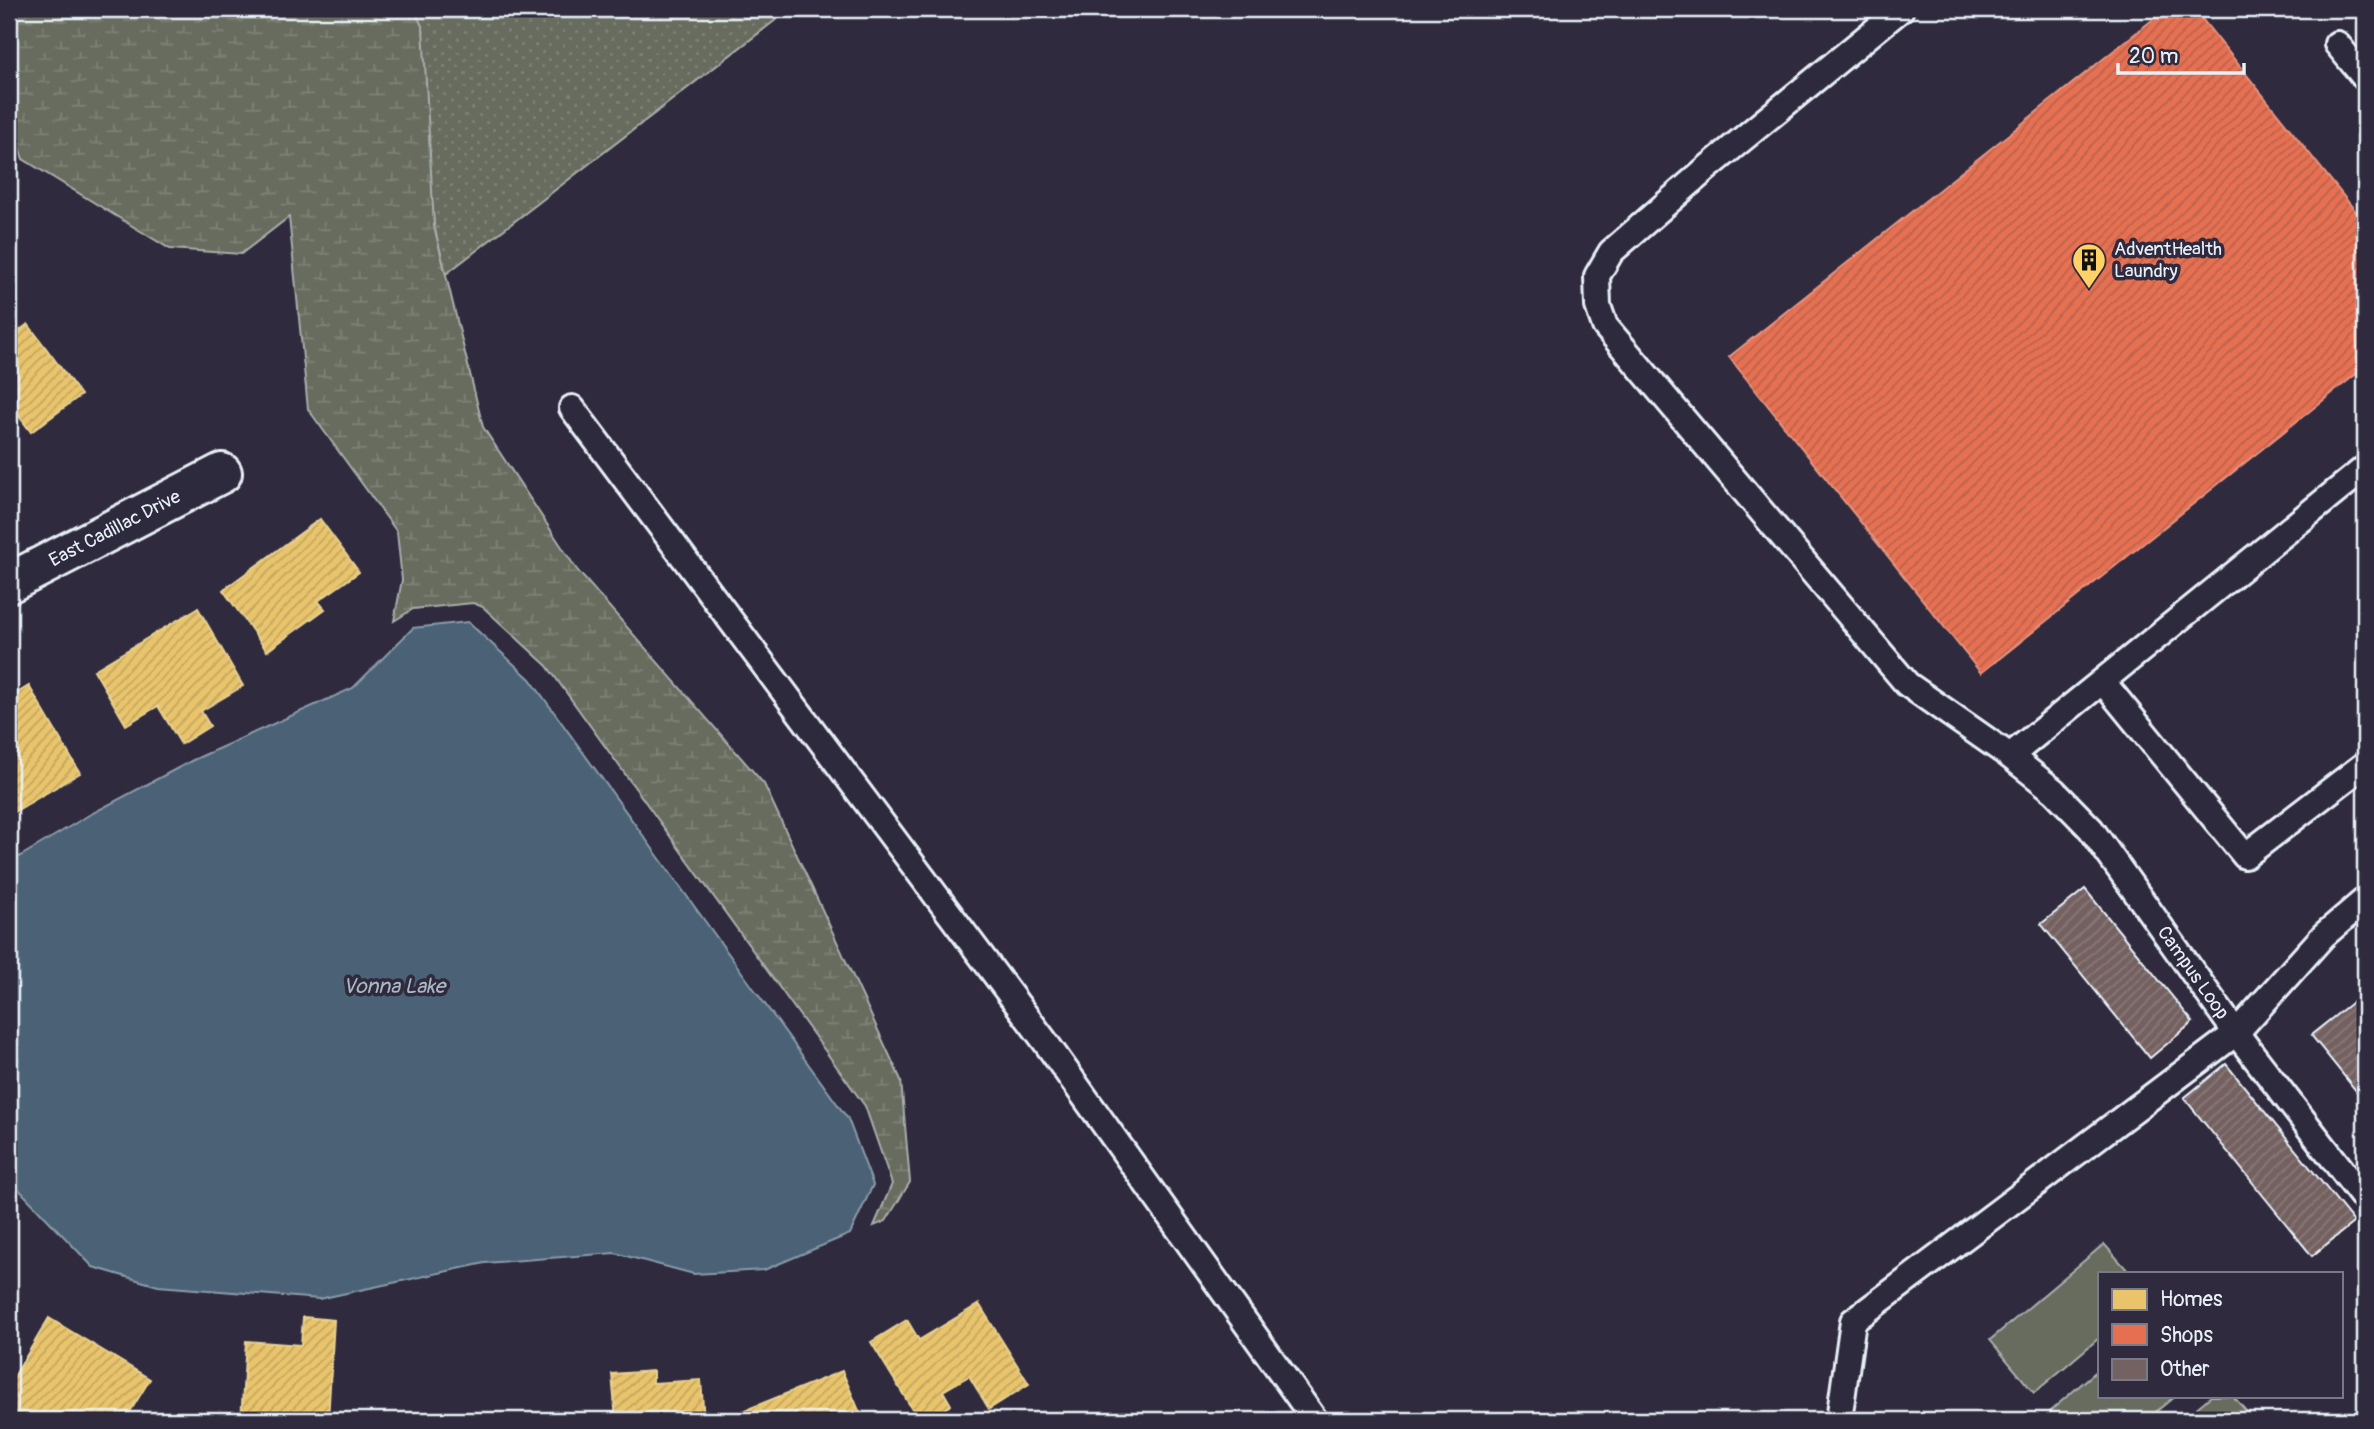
<svg xmlns="http://www.w3.org/2000/svg" width="2374" height="1429" viewBox="0 0 2374 1429" font-family="Pangolin,sans-serif">
<defs>
<pattern id="grass-dots" width="8" height="8" patternUnits="userSpaceOnUse" patternTransform="scale(1.75)"><rect width="8" height="8" fill="#686c5e"/><path d="M2 2h.1M6 6h.1" fill="none" stroke="#7e8176" stroke-width="1.8" stroke-linecap="round"/></pattern>
<pattern id="wetland-marsh" width="20" height="14" patternUnits="userSpaceOnUse" patternTransform="scale(1.75)"><rect width="20" height="14" fill="#686c5e"/><path d="M1 5h8M5 5V1M11 12h8M15 12V8" fill="none" stroke="#7e8176"/></pattern>
<pattern id="homes-hatch" width="6" height="6" patternUnits="userSpaceOnUse" patternTransform="scale(1.75)"><rect width="6" height="6" fill="#e9c46a"/><path d="M-1 1l2-2M0 6l6-6M5 7l2-2" fill="none" stroke="#c0a562"/></pattern>
<pattern id="shops-hatch" width="6" height="6" patternUnits="userSpaceOnUse" patternTransform="scale(1.75)"><rect width="6" height="6" fill="#e76f51"/><path d="M-1 1l2-2M0 6l6-6M5 7l2-2" fill="none" stroke="#b7634f"/></pattern>
<pattern id="building-hatch" width="6" height="6" patternUnits="userSpaceOnUse" patternTransform="scale(1.75)"><rect width="6" height="6" fill="#746161"/><path d="M-1 1l2-2M0 6l6-6M5 7l2-2" fill="none" stroke="#887878"/></pattern>
</defs>
<rect width="100%" height="100%" fill="#2f2a3d"/>
<filter id="ink" filterUnits="userSpaceOnUse"><feTurbulence type="fractalNoise" baseFrequency=".0143" numOctaves="2"/><feDisplacementMap in="SourceGraphic" scale="14" xChannelSelector="R" yChannelSelector="G"/><feConvolveMatrix kernelMatrix="1 2 1 2 8 2 1 2 1" color-interpolation-filters="sRGB"/></filter>
<g filter="url(#ink)">
<path fill="url(#grass-dots)" stroke="#a8aeab" stroke-width="2" d="M414 9H790L446 274 434 226Z"/>
<path fill="url(#wetland-marsh)" stroke="#a8aeab" stroke-width="2" d="M9 9H414L423 28 434 226 483 427 577 570 764 784 901 1080 910 1182 886 1221 874 1226 892 1184 865 1106 547 666 483 607 473 603 413 609 394 621 402 580 397 532 308 409 289 217 241 254 170 249 23 159 9 119Z"/>
<path fill="#686c5e" stroke="#a8aeab" stroke-width="2" d="M2104 1244 2130 1273H2099V1338L2034 1393 1990 1340Z
M2099 1369V1396H2175L2146 1420H2058L2050 1411Z
M2211 1396H2233L2254 1420H2182Z"/>
<path fill="#4b6276" stroke="#8a9baa" stroke-width="2" d="M468 622 530 679 848 1119 873 1185 850 1234 764 1270 694 1274 615 1253 485 1263 319 1299 158 1286 93 1267 9 1179V863L89 815 193 760 353 688 413 628Z"/>
<path fill="url(#homes-hatch)" stroke="#e9d295" stroke-width="2" d="M28 324 81 395 31 432 9 403V339Z
M320 519 359 572 318 601 325 609 267 651 223 590Z
M198 608 243 686 201 711 210 726 181 744 158 706 126 725 94 670Z
M29 686 80 773 9 815V698Z
M979 1304 1029 1384 989 1409 969 1376 943 1391 951 1405 927 1420H919L871 1342 907 1320 919 1340Z
M303 1317 334 1320 328 1420H241L246 1341 301 1345Z
M49 1318 150 1379 125 1420H9V1385Z
M653 1371V1383L701 1380 704 1420H616L612 1374Z
M842 1371 863 1420H741L738 1413Z"/>
<path fill="url(#shops-hatch)" stroke="#e79683" stroke-width="2" d="M2166 9H2194L2365 223V367L1981 673 1729 357Z"/>
<path fill="url(#building-hatch)" stroke="#e8f1f8" stroke-width="2" d="M2085 889 2193 1022 2150 1058 2041 924Z
M2365 992V1102L2311 1035Z
M2226 1064 2354 1222 2312 1256 2184 1098Z"/>
<g fill="none" stroke-linecap="round" stroke-linejoin="round">
<g stroke="#e8f1f8" stroke-width="30">
<g id="service">
<path id="s1" d="M1901 9 1706 169 1611 252 1597 276 1598 306 1605 326 1907 684 2010 756 2054 791 2091 829 2236 1033 2365 1200"/>
<path d="M2337 44 2365 78"/>
<path d="M572 408 1044 1040 1315 1420"/>
<path d="M2103 682 2245 856 2365 764"/>
<path d="M2010 756 2365 468"/>
<path d="M1839 1420 1853 1321 2236 1033 2324 935 2365 900"/>
</g>
</g>
<g stroke="#e8f1f8" stroke-width="44">
<g id="minor">
<path id="s2" d="M9 583 222 473"/>
</g>
</g>
<use href="#service" stroke="#2f2a3d" stroke-width="24"/>
<use href="#minor" stroke="#2f2a3d" stroke-width="38"/>
</g>
</g>
<defs>
<g id="building-pin" transform="scale(1.75)"><path d="M0 17L-7.5 6A9.5 9.5 0 1 1 7.5 6Z" fill="#ffd166" stroke="#2f2a3d"/><path d="M-4-6H4V6H1V3H-1V6H-4ZM-2.5-4.3h1.7v1.8h-1.7ZM.8-4.3h1.7v1.8H.8ZM-2.5-1h1.7V.8h-1.7ZM.8-1h1.7V.8H.8Z" fill="#111"/></g>
</defs>
<g fill-rule="evenodd">
<use href="#building-pin" x="2089" y="260"/>
</g>
<g text-anchor="middle" dominant-baseline="central" stroke-width="7" stroke-linejoin="round" paint-order="stroke">
<g font-size="19" fill="#e8f1f8" stroke="#2f2a3d" text-anchor="start">
<text x="2114" y="249">AdventHealth<tspan x="2114" dy="22">Laundry</tspan></text>
</g>
<g font-size="19" fill="#e8f1f8" stroke="#2f2a3d">
<text stroke="none"><textPath href="#s2" startOffset="119">East Cadillac Drive</textPath></text>
<text stroke="none"><textPath href="#s1" startOffset="1337">Campus Loop</textPath></text>
</g>
<g font-size="21" font-style="italic" fill="#a9b8c4" stroke="#2f2a3d">
<text x="394" y="986">Vonna Lake</text>
</g>
</g>
<rect width="2374" height="1429" fill="none" stroke="#2f2a3d" stroke-width="35"/>
<rect x="18" y="18" width="2339" height="1394" fill="none" stroke="#e8f1f8" stroke-width="2.5" filter="url(#ink)"/>
<rect x="2098" y="1272" width="245" height="126" fill="#2f2a3d" stroke="#797a88" stroke-width="2"/>
<rect x="2112" y="1289" width="35" height="21" fill="#e9c46a" stroke="#797a88" stroke-width="2"/>
<text x="2160" y="1306" font-size="21" fill="#e8f1f8">Homes</text>
<rect x="2112" y="1324" width="35" height="21" fill="#e76f51" stroke="#797a88" stroke-width="2"/>
<text x="2160" y="1342" font-size="21" fill="#e8f1f8">Shops</text>
<rect x="2112" y="1359" width="35" height="21" fill="#746161" stroke="#797a88" stroke-width="2"/>
<text x="2160" y="1376" font-size="21" fill="#e8f1f8">Other</text>
<path d="M2118 63v10h126v-10" fill="none" stroke="#e8f1f8" stroke-width="3.5"/>
<text x="2129" y="63" font-size="21" fill="#e8f1f8" stroke="#2f2a3d" stroke-width="5" paint-order="stroke">20 m</text>
</svg>
